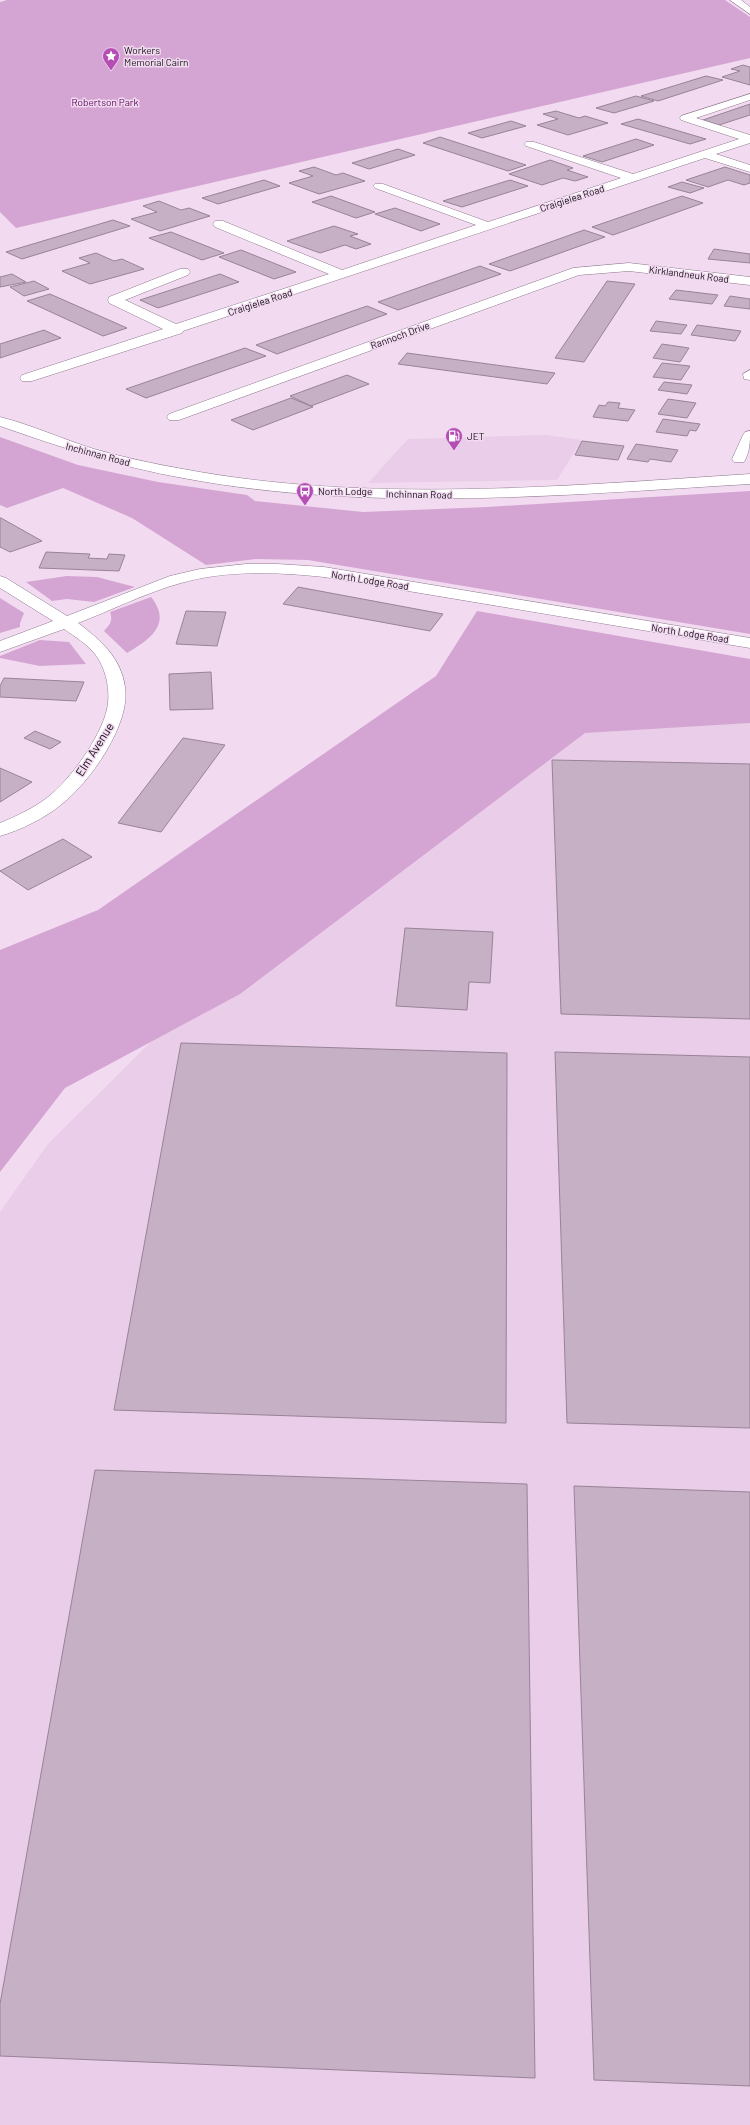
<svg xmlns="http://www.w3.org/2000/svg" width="750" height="2125" viewBox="0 0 750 2125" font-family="Barlow,sans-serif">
<rect width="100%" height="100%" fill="#f2dbf1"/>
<path fill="#eacde8" d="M546 435 582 440 557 480 368 483 408 439Z
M750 700V2125H0V1212L48 1144 191 1002 570 712Z"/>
<path fill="#d4a5d2" d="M7 0H725L750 17V58L16 228 0 212V2Z
M0 437 78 465 158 482 247 495 255 501 363 512 487 507 750 491V634L308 560 256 559 206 565 132 518 63 488 7 508 0 505Z
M67 576 97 577 135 587 94 602 67 599 52 601 26 582Z
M151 597C173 624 149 640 127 653L104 631C110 625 113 621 110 612Z
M0 598 24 613 20 623V627L0 633Z
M477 611 750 659V723L585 733 240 994 65 1088 0 1172V950L98 910 436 676Z
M40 640 69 642 86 664 40 666 0 658V656Z"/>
<path fill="#c6b0c5" stroke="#988397" d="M743 65 750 67V85L722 77 740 71 731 69Z
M706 76 723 80 658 101 641 96Z
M636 96 654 101 614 113 596 108Z
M750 104V115L719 125 703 120Z
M556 111 579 118 585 116 608 123 568 135 537 125 558 119 543 114Z
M638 119 706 139 690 144 621 124Z
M511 121 526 126 482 138 468 133Z
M440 137 526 165 508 171 423 143Z
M636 139 654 145 602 162 583 156Z
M398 149 415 155 369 169 352 163Z
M550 160 573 168 567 170 588 177 575 181 563 178 542 185 509 174Z
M314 167 336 175 343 173 365 181 319 194 289 183 313 176 299 171Z
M725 167 750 175V183L744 185 728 180 708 187 686 180Z
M264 180 280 186 218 204 202 198Z
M510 180 528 186 462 207 443 201Z
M682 182 704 188 690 193 668 187Z
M331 196 375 212 356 218 312 202Z
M682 196 703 203 613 235 592 227Z
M159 201 181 210 189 208 210 216 160 231 131 219 157 212 143 206Z
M395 208 440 224 421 231 375 214Z
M113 220 130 226 22 259 6 252Z
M334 226 358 234 350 236 371 244 356 249 345 245 320 253 287 241Z
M584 230 605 237 510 271 489 264Z
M171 232 224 253 202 260 149 238Z
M714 249 750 254V263L708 259Z
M241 250 296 272 274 279 219 257Z
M96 253 114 261 122 259 144 269 90 284 62 271 90 263 79 258Z
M480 266 501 274 398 310 378 302Z
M12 274 26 282 0 287V277Z
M220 274 239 282 158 308 140 300Z
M34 281 49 289 24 296 10 287Z
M607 281 635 284 584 362 555 358Z
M676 290 718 295 712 304 669 299Z
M50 294 127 328 103 336 27 301Z
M730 296 750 299V309L724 306Z
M367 306 387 314 277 354 256 345Z
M656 321 687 325 681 334 650 331Z
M697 325 741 331 735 341 691 335Z
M44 330 61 338 0 358V344Z
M662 344 689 348 680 362 653 358Z
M245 348 266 356 146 398 126 389Z
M407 353 555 373 547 384 398 364Z
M662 363 690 366 681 380 653 377Z
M347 375 369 384 311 406 290 396Z
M664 382 692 385 687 394 658 390Z
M291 398 313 407 253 430 231 420Z
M668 399 696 403 687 418 658 414Z
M608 402 620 403 618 408 635 410 628 421 593 417 599 405 605 406Z
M663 419 700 424 696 431 690 430 687 436 656 432Z
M582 441 624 446 618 460 575 455Z
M636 444 678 450 671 462 650 459 648 462 627 459Z
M0 518H1L42 541 10 552 0 547Z
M46 552 90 554 88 558 107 559 109 554 125 555 119 571 39 568Z
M298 587 443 614 430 631 283 604Z
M186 611 226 612 217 646 176 644Z
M211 672 213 709 170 710 169 674Z
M4 678 84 682 76 701 0 697V686Z
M35 731 61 742 50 749 24 738Z
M183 738 225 745 161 832 118 823Z
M552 760 750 764V1019L561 1014Z
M0 768 32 782 0 802Z
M63 839 92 857 28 890 0 871Z
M405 928 493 932 490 983 469 982 467 1010 396 1006Z
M181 1043 507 1053 506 1423 114 1410Z
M555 1052 750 1057V1428L567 1423Z
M95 1470 527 1484 535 2078 0 2056V2004Z
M574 1486 750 1492V2086L594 2080Z"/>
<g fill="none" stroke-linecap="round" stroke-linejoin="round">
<g stroke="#8d788c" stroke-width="1">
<path id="street" d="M750 94V100L696 118 750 135V143L716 154 750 165V172L705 158 183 331 182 333 32 381H22L20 378 22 375 163 329 109 303 108 300 109 297 180 269H188L190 272 188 275 125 300 176 324 329 274 215 227 213 224 215 221H223L342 270 476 225 375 188 373 186 375 184H383L488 222 621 178 526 146 524 144 526 142H534L633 174 739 139 681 120 680 118 681 116Z
M629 263 750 277V285L629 271 579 275 179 420H169L167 417 169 414 573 268Z
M750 370V380L744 379 743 374Z
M750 431C750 442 750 452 744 462H734L732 459 743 435 745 432Z
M246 564H277L324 567 750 638V648L324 577C277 572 226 570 181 583 145 593 112 610 78 623 101 640 121 658 125 687 131 724 90 782 62 804 45 818 21 830 0 836V823C17 816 34 808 48 797 70 780 101 737 107 709 111 691 106 668 95 654 87 644 74 636 64 629L0 652V641L53 621 0 588V576L6 578 67 616 170 576 200 569Z"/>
</g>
<g stroke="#8d788c" stroke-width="1">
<path id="secondary" d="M730 0H741L750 7V14Z"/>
</g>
<g stroke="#8d788c" stroke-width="1">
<path id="primary" d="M0 417C32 425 62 439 94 449 122 457 154 464 183 469 369 504 562 486 750 474V484C562 495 369 513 183 478 120 467 60 447 0 426Z"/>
</g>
<use href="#street" fill="#fff" fill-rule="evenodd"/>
<use href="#secondary" fill="#fff" fill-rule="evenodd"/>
<use href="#primary" fill="#fff" fill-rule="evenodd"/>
</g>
<defs>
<g id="sight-pin" transform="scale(0.9)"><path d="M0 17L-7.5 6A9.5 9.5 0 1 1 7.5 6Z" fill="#b44eb4" stroke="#f2dbf1"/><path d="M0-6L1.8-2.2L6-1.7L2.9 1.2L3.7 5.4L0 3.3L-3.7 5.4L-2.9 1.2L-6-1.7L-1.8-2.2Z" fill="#fff"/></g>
<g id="fuel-pin" transform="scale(0.9)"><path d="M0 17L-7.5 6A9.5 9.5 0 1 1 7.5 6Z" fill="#b44eb4" stroke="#f2dbf1"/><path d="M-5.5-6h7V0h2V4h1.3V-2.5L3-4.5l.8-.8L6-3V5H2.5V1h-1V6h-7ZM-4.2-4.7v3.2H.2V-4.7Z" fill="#fff"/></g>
<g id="bus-pin" transform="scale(0.9)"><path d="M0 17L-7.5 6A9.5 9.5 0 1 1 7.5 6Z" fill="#b44eb4" stroke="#f2dbf1"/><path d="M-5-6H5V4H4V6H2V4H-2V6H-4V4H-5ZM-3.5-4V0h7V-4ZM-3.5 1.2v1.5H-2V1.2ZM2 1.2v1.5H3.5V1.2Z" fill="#fff"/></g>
</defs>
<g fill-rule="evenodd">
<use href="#sight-pin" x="111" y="56"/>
<use href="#fuel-pin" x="454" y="436"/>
<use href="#bus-pin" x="305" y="491"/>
</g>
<g text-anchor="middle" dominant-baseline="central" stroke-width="3" stroke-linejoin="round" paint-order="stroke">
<g font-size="10" fill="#171017" stroke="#f2dbf1" text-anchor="start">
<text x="124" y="50">Workers<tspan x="124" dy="12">Memorial Cairn</tspan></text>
<text x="467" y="436">JET</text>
<text x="318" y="491">North Lodge</text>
</g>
<g font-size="10" fill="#5b0a5c" stroke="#f2dbf1">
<text x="105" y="102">Robertson Park</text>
</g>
<g font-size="10" fill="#171017" stroke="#f2dbf1">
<text transform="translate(572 198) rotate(-18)">Craigielea Road</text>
<text transform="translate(689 274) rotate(7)">Kirklandneuk Road</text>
<text transform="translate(260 302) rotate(-18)">Craigielea Road</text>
<text transform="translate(400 335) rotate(-20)">Rannoch Drive</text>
<text transform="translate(98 454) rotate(15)">Inchinnan Road</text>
<text transform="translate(419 494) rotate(1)">Inchinnan Road</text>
<text transform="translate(370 580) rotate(9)">North Lodge Road</text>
<text transform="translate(690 633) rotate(9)">North Lodge Road</text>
</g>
<g font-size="12" fill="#171017" stroke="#f2dbf1">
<text transform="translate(94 749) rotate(-58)">Elm Avenue</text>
</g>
</g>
</svg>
